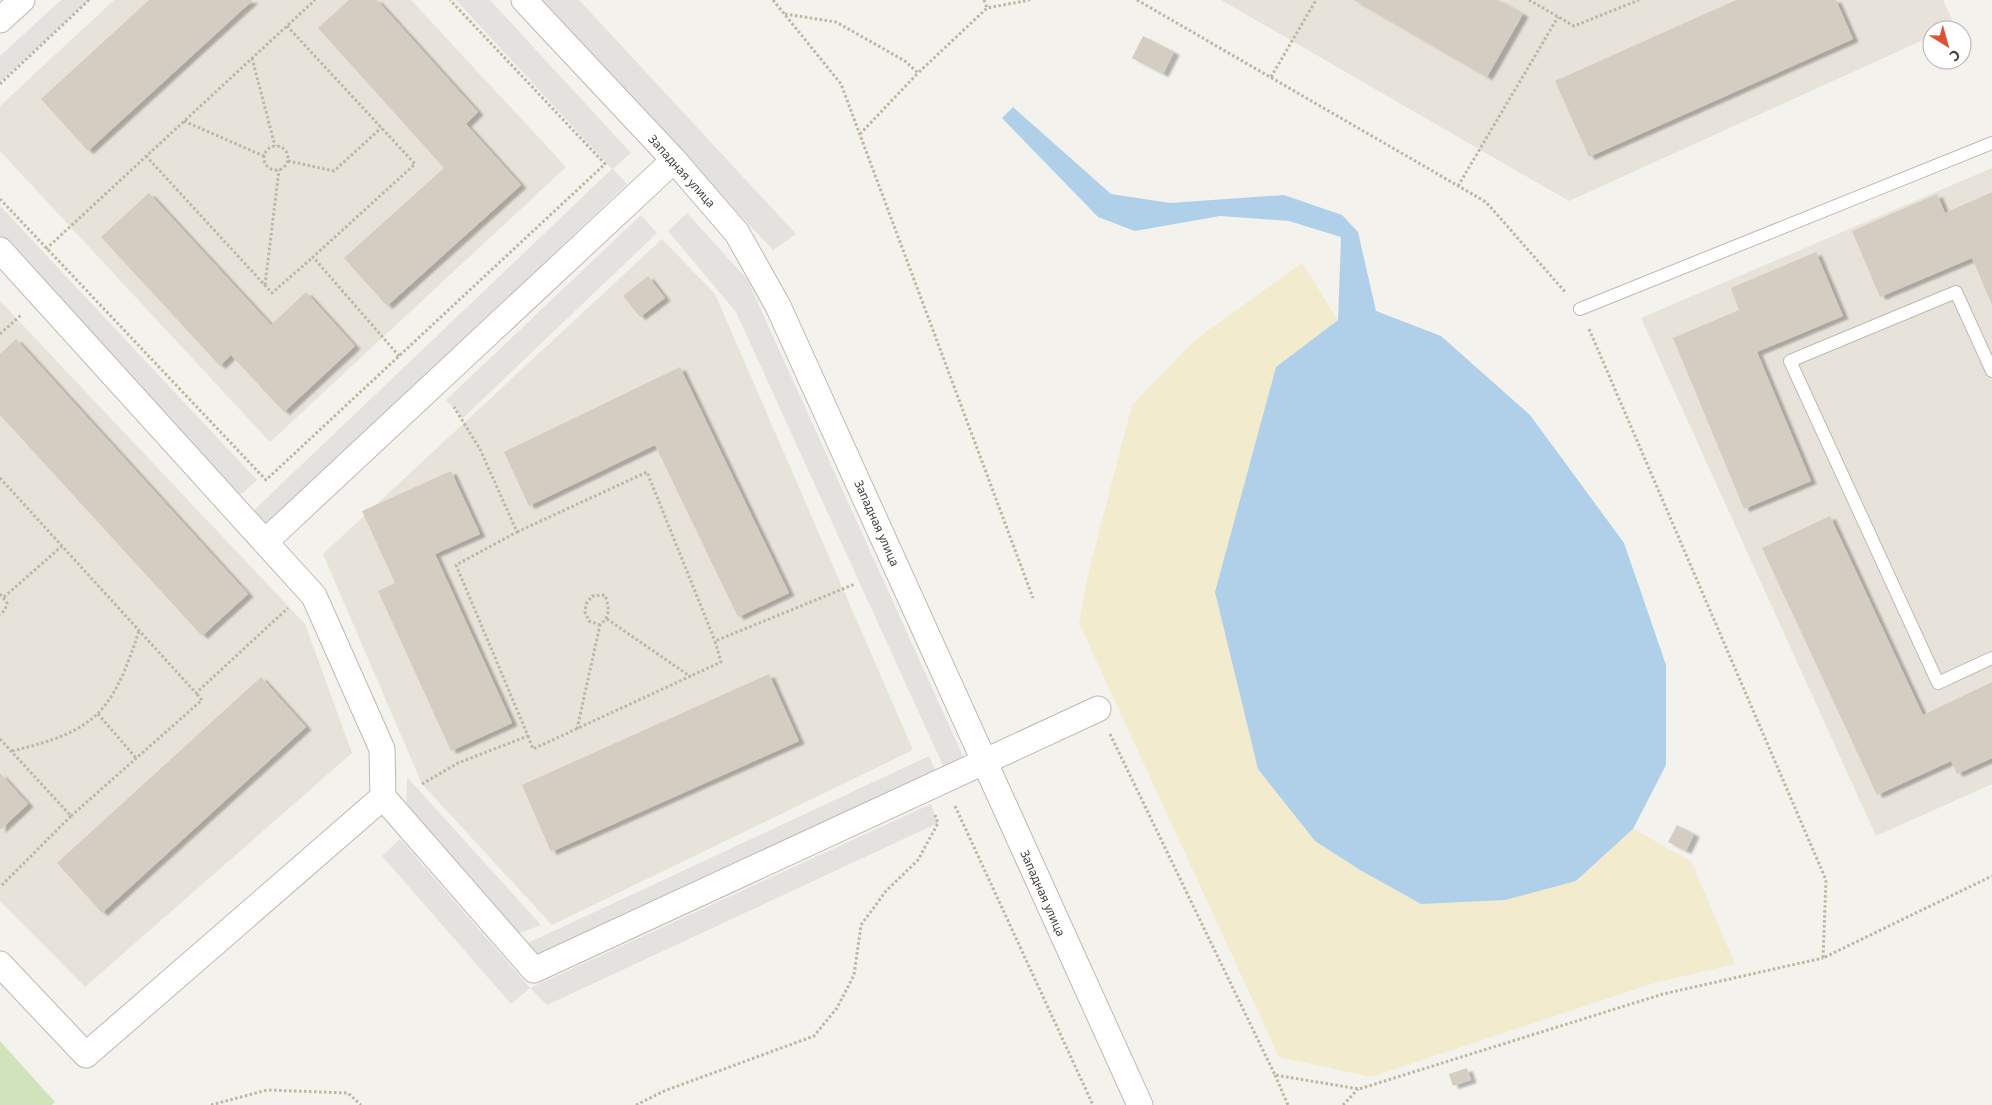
<svg xmlns="http://www.w3.org/2000/svg" width="1992" height="1105" viewBox="0 0 1992 1105" font-family="'Noto Sans',sans-serif">
<defs>
<filter id="shadow"><feDropShadow dx="5.5" dy="3" stdDeviation="1" flood-color="#0004"/></filter>
</defs>
<rect width="100%" height="100%" fill="#f4f2ec"/>
<path fill="#e7e3da" d="M114 0H411L566 167 270 442 0 151V106Z
M1221 0H1943L1955 26 1946 30H1932V36L1569 201Z
M1992 168V784L1876 836 1641 318Z
M662 239 715 294 913 750 552 925 422 784 323 554Z
M0 301 305 624 352 753 85 987 0 901Z"/>
<path fill="#d0e3ba" d="M0 1041 55 1102 52 1105H0Z"/>
<path fill="#f3ebcd" d="M1302 263 1338 320 1276 367 1315 841 1360 870 1421 904 1576 882 1633 829 1691 861 1735 964 1654 983 1371 1077 1279 1057 1079 623 1089 571 1132 405 1195 340Z"/>
<path fill="#e3e2df" d="M61 0H89L0 82V56Z
M456 0H490L631 153 613 169 627 184 266 526 252 512 612 169Z
M538 0H579L796 234 773 250Z
M0 206 257 480 240 495 0 239Z
M687 213 747 279 966 763 945 770 736 312 668 231Z
M641 215 657 233 463 418 446 400Z
M929 756 938 776 538 963 528 943Z
M407 777 541 925 517 934 406 807Z
M931 804 938 823 547 1005 530 988 511 1004 382 856 400 839 530 988Z"/>
<path fill="#b0d0e9" d="M1013 107 1111 194 1170 203 1284 195 1342 215 1358 232 1376 311 1441 336 1530 415 1624 543 1666 665V765L1633 829 1576 881 1505 900 1421 904 1360 870 1315 841 1258 769 1215 592 1276 367 1338 320 1341 237 1289 221 1220 216 1135 231 1098 217 1002 118Z"/>
<path fill="#d4cec2" filter="url(#shadow)" d="M149 0H253L88 151 41 99Z
M349 0H377L478 112 466 124 521 185 387 306 344 258 444 168 318 28Z
M1354 0H1498L1523 14 1487 77Z
M1736 0H1836L1853 39 1589 157 1555 81Z
M1143 36 1174 52 1163 74 1132 58Z
M1992 192V305L1972 258 1880 297 1852 231 1937 194 1945 213Z
M149 193 271 325 306 292 355 346 284 412 231 355 220 366 101 237Z
M1816 252 1843 316 1757 352 1811 481 1744 509 1673 338 1739 310 1731 288Z
M648 276 665 298 640 317 623 296Z
M16 339 248 594 202 636 0 415V354Z
M680 367 789 593 738 617 655 445 529 506 504 452Z
M451 471 480 534 435 554 512 723 451 751 378 591 395 583 362 511Z
M1830 516 1923 715 1992 682V758L1957 774 1951 761 1877 795 1762 548Z
M769 674 799 741 551 852 522 785Z
M261 677 306 727 102 913 57 863Z
M0 773 28 804 0 830Z
M1677 825 1694 834 1686 851 1668 842Z
M1467 1068 1471 1080 1453 1086 1449 1074Z"/>
<g fill="none" stroke-linecap="round" stroke-linejoin="round">
<g stroke="#bfb9af" stroke-width="14">
<path id="lane" d="M1580 309 1992 143
M1992 371 1956 292 1790 361 1938 683 1992 658"/>
</g>
<g stroke="#bfb9af" stroke-width="27">
<path id="street" d="M524 0 674 160 737 233 778 306 1140 1105
M0 20 22 0
M0 250 314 596 382 749 383 797 534 970 1098 709
M266 541 674 160
M0 964 86 1055 383 797"/>
</g>
<path stroke="#bfb5a2" stroke-width="3" stroke-dasharray="2.5 2.5" stroke-linecap="butt" d="M773 0 841 84 1033 598
M984 0 987 8
M1137 0 1486 202 1566 293
M1529 0 1574 26 1639 0
M785 14 836 22 905 61 918 73 987 8 1030 0
M287 26 415 164 313 257 399 356
M252 58 275 146
M1271 77 1316 0
M0 84 89 0
M184 121 264 156
M860 134 918 73
M264 158a12 12 0 1 1 24 0a12 12 0 1 1-24 0Z
M146 156 272 293 313 257
M288 161 334 171 381 128
M1458 186 1558 17
M0 199 266 480 605 164 450 0
M46 249 315 0
M265 285 279 170
M1589 329 1826 880 1823 958 1992 876
M0 334 21 315
M0 478 196 693 288 608
M517 532 647 472 715 641
M0 594 7 603 5 610 0 615
M4 597 62 546
M607 619 691 677
M98 714 136 758
M577 729 600 625C611 615 609 607 605 595L592 596 586 604 585 612 589 621 600 625
M1110 734 1275 1075 1359 1089 1663 994 1823 958
M528 736 533 749 721 662 715 641 855 584
M0 739 71 816 0 887
M12 751C96 731 112 713 139 631
M422 784 458 763 528 736 456 565 517 532 480 449 454 407
M955 806 1093 1105
M71 816 202 700 196 693
M1275 1075 1288 1105
M211 1105 267 1090 348 1093 361 1105
M636 1105 664 1091 814 1036 837 1008 854 975 861 925 886 891 918 860 938 823 935 815
M1343 1105 1358 1089"/>
<use href="#lane" stroke="#fff" stroke-width="12"/>
<use href="#street" stroke="#fff" stroke-width="25"/>
</g>
<g text-anchor="middle" dominant-baseline="central" stroke-width="4" stroke-linejoin="round" paint-order="stroke">
<g font-size="12" fill="#47423a" stroke="#fff">
<text transform="translate(682 171) rotate(48)">Западная улица</text>
<text transform="translate(877 523) rotate(66)">Западная улица</text>
<text transform="translate(1043 893) rotate(66)">Западная улица</text>
</g>
</g>
<g transform="translate(1947 45) rotate(143)"><circle r="24" fill="#ffffff" stroke="#b5b3b0"/>
<path d="M0-4L9 19L0 12L-9 19Z" fill="#e15235"/>
<text y="-8" font-size="14" font-weight="bold" text-anchor="middle" fill="#47423a">С</text>
</g>
</svg>
